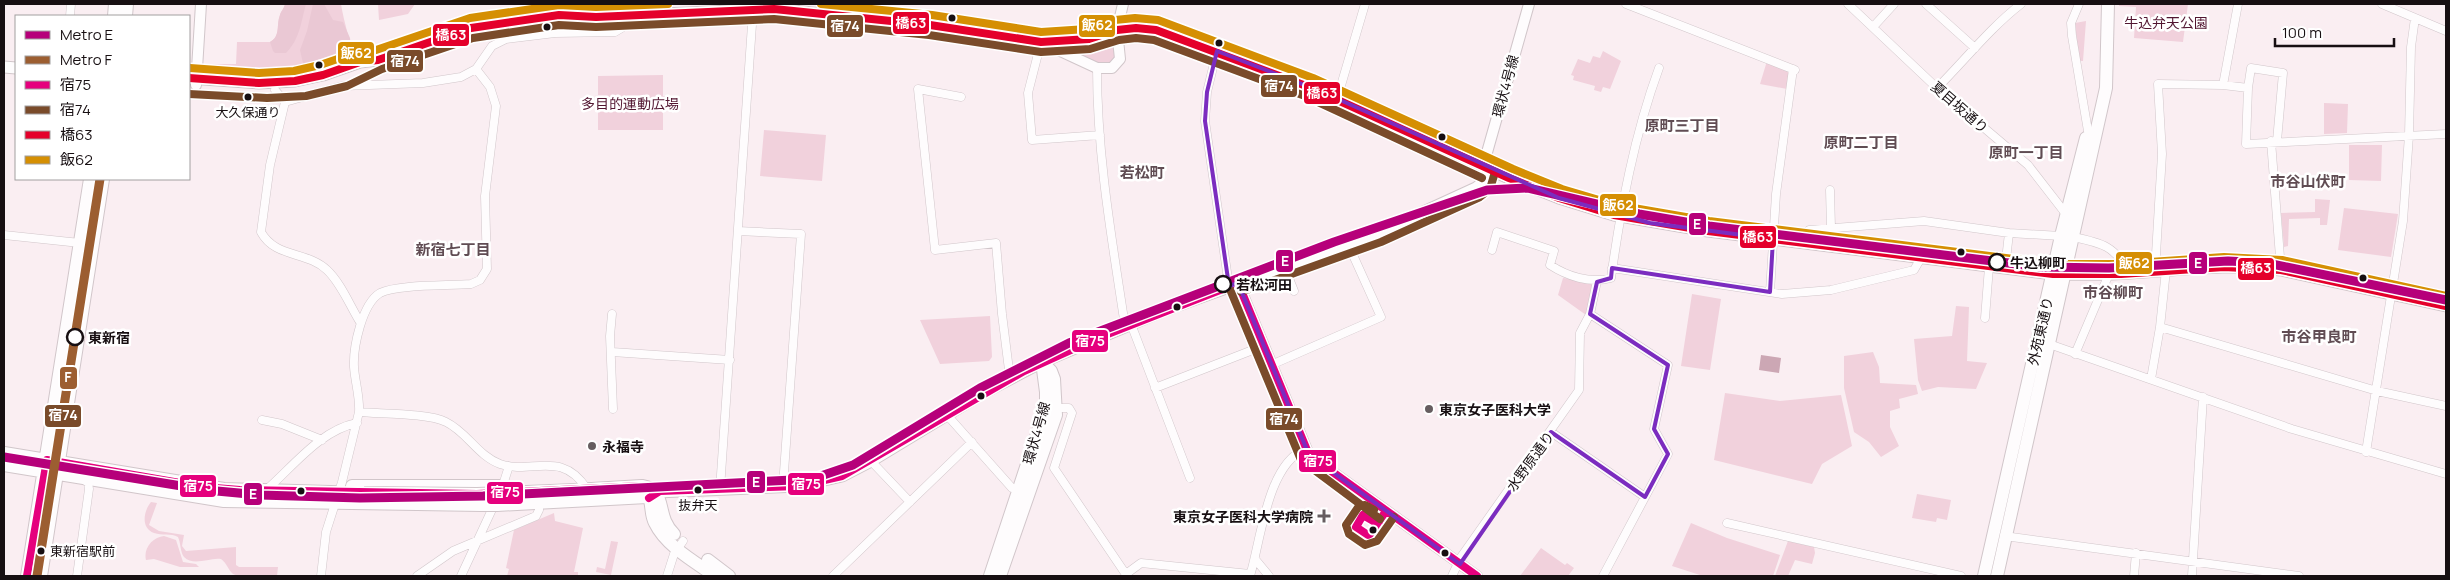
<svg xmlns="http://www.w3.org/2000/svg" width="2450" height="580" viewBox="0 0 2450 580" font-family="Manrope,'Noto Sans JP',sans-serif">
<rect width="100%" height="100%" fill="#faeef2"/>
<path fill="#f1d1dc" d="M285 4H341C344 23 350 38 352 57 336 62 320 69 304 72 288 75 220 80 210 70L209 64H236L237 42H270C281 36 276 25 280 15 281 11 284 9 285 4Z
M378 4H415L408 14 379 20Z
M2119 4H2188L2183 42 2134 38 2136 7 2119 6Z
M2086 21 2083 61H2079L2075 23Z
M1111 43 1115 46V59L1111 64 1095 62 1068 50Z
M1603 51 1621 61 1610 89 1603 87 1601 92 1594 90 1595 86 1573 80 1574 76 1571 75 1578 59 1590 63 1593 56 1600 58Z
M1767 61 1790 70 1787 89 1760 84Z
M663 75V96H666V109L663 110V130H598V110H595V96L598 95V76Z
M2324 103 2348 104 2347 133 2324 134Z
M764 130 826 135 822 181 760 176Z
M2349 145H2382L2381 181 2349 180Z
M2315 199 2330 200 2327 225H2320V218L2289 219 2288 246 2284 247 2281 213 2315 212Z
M2344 208 2398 214 2391 257 2338 250Z
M1563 278 1588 281 1593 286 1586 315 1558 295Z
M1692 294 1721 299 1710 370 1681 366Z
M1956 306 1969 307 1967 361 1987 363 1976 389 1938 387 1922 391 1918 380 1914 339 1952 336Z
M990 316 992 357 989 361 940 364 920 320Z
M1873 352 1879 367 1880 383 1916 385 1918 394 1899 399 1900 408 1890 411V427L1899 446 1881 457 1869 442 1854 432 1844 388V356Z
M1725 393 1780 401 1841 395 1852 446 1822 464 1812 484 1714 460Z
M1917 494 1951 500 1947 520 1937 518 1936 522 1912 518Z
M151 502 157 503 149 525 159 531 184 535 182 546 186 551 236 547V565L239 567H278L277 576C265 576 244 580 233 574 228 570 227 563 221 559 210 557 194 567 184 557 180 552 181 543 178 537 171 533 162 536 154 533 140 528 144 510 151 502Z
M554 513 555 521 583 528 574 572H578V576H507L509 569 506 568 514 530Z
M1691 523 1727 538 1780 555 1773 576H1703L1672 566Z
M164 536 176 540 183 562 196 564 199 567H180L154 559 146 560C143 548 153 537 164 536Z
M611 541 618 542 611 575 596 572 597 567 605 569Z
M1788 541 1814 547 1815 553 1812 564 1795 560 1788 576H1775Z
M1541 548 1565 565 1567 563 1574 568 1568 576H1520Z"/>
<path fill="#eac8d4" d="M285 4H306C301 22 300 39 286 53H275L273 51 270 42C281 36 276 25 280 15 281 11 284 9 285 4Z
M313 4H324L333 20 343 22 350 38 352 57 305 72 300 50 307 31Z"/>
<path fill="#cca7b4" d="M1761 355 1781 358 1779 373 1759 370Z"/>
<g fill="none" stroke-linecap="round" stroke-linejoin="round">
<g stroke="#d1c6ca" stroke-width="9">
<path id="minor" d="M1626 4 1795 70
M1848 4 1937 88 2028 165 2066 214
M1926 4 1975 48
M2079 4 2071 23 2072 36 2088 131
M2382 4 2446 31
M70 16 71 4
M1873 27 1894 4
M1041 42 1028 93 1032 140 1100 135
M1217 51 1207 92 1205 121 1229 286
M1097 68C1097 156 1112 240 1125 326
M2223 85 2238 4
M1937 88C1965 60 1990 28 2021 4
M275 90 285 102
M961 97 918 89 935 250 996 243 1002 314 1010 378
M1337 99 1365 4
M285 102 342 86 423 83 461 77 476 69 492 46 506 39 555 33 615 32 630 23 635 16
M285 102 270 165 261 232C275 258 307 251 327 270 341 283 350 306 360 322
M2271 141 2281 270
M2277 141 2283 73 2251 68 2248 88 2246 144 2446 134
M1830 190 1831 228
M738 231 801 234 783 486
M4 235 80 243
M2073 237C2103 243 2114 246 2130 273
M1800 242 1809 230 1924 221 2009 233 2061 236
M1492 250 1497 232 1554 251 1550 265C1567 276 1590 284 1611 278 1621 207 1634 136 1659 68
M1284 266 1294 291
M1612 268 1782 294 1831 290 1914 270 1921 258
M2005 269 2009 233
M2155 271 2162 154 2158 84 2223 85 2248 88
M1770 292 1776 194 1793 69
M612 314 610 336 613 409
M1590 314 1668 365 1654 429 1668 454 1603 576
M1985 318 1989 267
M1131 324 1190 478
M2160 327 2377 391 2446 406
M2049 344 2292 429 2446 474
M612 352 730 360
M2075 354 2109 274
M1271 365 1381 317 1348 244
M2151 379 2160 327 2166 270
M1155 388 1263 346
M1056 408H1069L1072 413 1054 468 1127 576
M359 412C380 414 429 413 446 422 467 432 478 456 500 464 532 475 561 449 587 489
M947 415 1012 488 1019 490
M262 420 282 424 322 440
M1551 432 1645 497
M2366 452 2403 221 2409 135 2411 47 2415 18
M871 461 910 502
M502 488 509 466
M720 489 753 10
M266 490C292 468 320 430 357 423
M1727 523 1961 576
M2004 536 2299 576
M1255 559 1269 576
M1126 574 1141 563 1250 574
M77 576 89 489 88 483 83 479
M321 576 326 532 342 482 359 412C360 397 355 382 354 367 353 347 362 304 380 293 397 284 450 286 471 284L480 280 487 269 485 196 496 106 490 87 476 69
M417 576 453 551 536 516 539 510V502
M461 576 495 503
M667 576 674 554 683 541
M833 576 972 442
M1250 576C1261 540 1267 465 1305 449
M1452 576 1461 557 1579 390 1580 333 1590 314 1597 281
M2134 576 2136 553
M2192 576 2203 397"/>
</g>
<g stroke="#d1c6ca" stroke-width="12">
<path id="tertiary" d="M858 17 860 4
M1041 42 1097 68H1112L1120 59 1117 30 1123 4
M196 85 201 4
M1486 169V156L1529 4
M1238 283 1309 455 1477 576"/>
</g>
<g stroke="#d1c6ca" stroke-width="13">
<path id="secondary" d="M4 67 16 68
M189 78 259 83 295 81 323 75 360 62 378 60 471 28 559 15 596 17 774 9 930 25 1041 42 1089 39 1117 30 1136 28 1156 30 1211 49 1309 87 1509 178 1559 198 1614 215 1708 231 2053 274C2079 274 2105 275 2130 273 2181 270 2230 263 2281 270L2446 306
M657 492 798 486 842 476 871 461 983 393 1042 362 1160 312 1378 233 1476 188 1481 184 1486 169"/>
</g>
<g stroke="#d1c6ca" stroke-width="14">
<path id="primary" d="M114 16 115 4
M126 16 127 4
M4 453 224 489 364 493
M4 465 224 501 482 505
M352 486H503
M575 490 642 486C669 491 654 515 674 534
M497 505 647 497 650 500C652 508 651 516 655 523 666 546 695 562 715 576
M708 560 729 576
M27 576 90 179
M41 576 103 179
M990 576 1046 407V392L1042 362
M1000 576 1056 415 1054 379 1051 371 1042 362
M1984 576 2061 236 2086 138
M1997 576 2106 88 2108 4"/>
</g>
<use href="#minor" stroke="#fefcfd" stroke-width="8"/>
<use href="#tertiary" stroke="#fefcfd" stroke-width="10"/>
<use href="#secondary" stroke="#fefcfd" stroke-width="11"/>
<use href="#primary" stroke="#fefcfd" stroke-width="12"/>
<g stroke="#d1c6ca" stroke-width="14" stroke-linecap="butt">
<path id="primary-bridge" d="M364 493 477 494 575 490
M482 505H497"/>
</g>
<use href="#primary-bridge" stroke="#fefcfd" stroke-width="12"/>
<g stroke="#fff" stroke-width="11">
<path id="bus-1" d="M1238 283 1309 455 1477 576
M47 460 203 487 240 490 477 494 642 486 657 492
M649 498 660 491 798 486 842 476 1024 371 1095 339 1238 283
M1379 521 1375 522 1363 515 1356 527 1368 535 1370 534 1386 511
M27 576 47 460"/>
</g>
<g stroke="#fff" stroke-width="11">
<path id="bus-2" d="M189 94 267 98 306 96 347 86 382 69 473 38 559 25 596 27 774 19 929 35 1041 52 1090 49 1119 40 1136 38 1154 40 1305 96 1482 178
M1229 287 1301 460 1380 519
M1241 292 1381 242 1480 197 1490 189 1495 172
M1374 510 1365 505 1359 506 1346 525 1349 534 1365 545 1377 541 1394 517
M37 576 100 181"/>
</g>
<g stroke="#fff" stroke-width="11">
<path id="bus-3" d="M189 78 259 83 295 81 323 75 360 62 378 60 471 28 559 15 596 17 774 9 930 25 1041 42 1089 39 1117 30 1136 28 1156 30 1309 87 1509 178 1559 198 1614 215 1708 231 2053 274H2121L2224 267 2281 270 2446 306"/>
</g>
<g stroke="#fff" stroke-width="11">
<path id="bus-4" d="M821 4 932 15 1041 32 1087 29 1115 20 1135 18 1158 20 1313 78 1513 169 1562 189 1616 205 1709 221 2054 264H2120L2224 257 2282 260 2446 296
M190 68 259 73 294 71 320 65 358 52 376 50 470 18 559 5 596 7 668 4"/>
</g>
<use href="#bus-1" stroke="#e5007d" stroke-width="8"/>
<use href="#bus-2" stroke="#7a4b2a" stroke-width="8"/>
<use href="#bus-3" stroke="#e4002b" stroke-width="8"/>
<use href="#bus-4" stroke="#d58f03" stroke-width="8"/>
<g stroke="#fff" stroke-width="12">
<path id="metro-1" d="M4 457 206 490 260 495 360 498 483 496 812 479 853 465 980 388 1069 343 1334 242 1487 190 1528 188 1639 214 1709 226 2041 267 2109 268 2228 261 2267 263 2446 300"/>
</g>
<g stroke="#fff" stroke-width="12">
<path id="metro-2" d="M37 576 100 179"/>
</g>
<use href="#metro-1" stroke="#b6007a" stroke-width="9"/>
<use href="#metro-2" stroke="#9c5e31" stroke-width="9"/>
</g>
<path fill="none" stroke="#7b2cbf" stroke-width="4" stroke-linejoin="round" d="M1217 51 1320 91 1559 198 1650 223 1773 239 1770 292 1612 268 1611 278 1597 282 1590 314 1668 365 1654 429 1668 454 1645 497 1551 432 1460 564 1309 455 1238 283 1229 286 1205 121 1207 92Z"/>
<g fill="#170f12" stroke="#fff" stroke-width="2">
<circle cx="952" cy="18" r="4.5"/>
<circle cx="547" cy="27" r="4.5"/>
<circle cx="1219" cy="43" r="4.5"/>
<circle cx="319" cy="65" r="4.5"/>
<circle cx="248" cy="97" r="4.5"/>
<circle cx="1442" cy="137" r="4.5"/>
<circle cx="1961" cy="252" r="4.5"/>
<circle cx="2363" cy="278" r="4.5"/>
<circle cx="1177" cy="307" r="4.5"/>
<circle cx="981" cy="396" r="4.5"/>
<circle cx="698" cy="490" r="4.5"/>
<circle cx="301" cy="491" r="4.5"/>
<circle cx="1373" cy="530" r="4.5"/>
<circle cx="41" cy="551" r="4.5"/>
<circle cx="1445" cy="553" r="4.5"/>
</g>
<g fill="#fff" stroke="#170f12" stroke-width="2.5">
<circle cx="1997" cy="262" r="8"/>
<circle cx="1223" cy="284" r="8"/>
<circle cx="75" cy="337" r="8"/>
</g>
<g fill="#665d60" stroke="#fff" stroke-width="2">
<circle cx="1429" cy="409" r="5"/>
<circle cx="592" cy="446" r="5"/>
<path d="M1321.5 508.5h5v5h5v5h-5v5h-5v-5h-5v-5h5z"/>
</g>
<g text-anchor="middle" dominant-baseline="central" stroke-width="5" stroke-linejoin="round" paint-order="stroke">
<g font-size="13" fill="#170f12" stroke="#fff">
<text x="248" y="112">大久保通り</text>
<text x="698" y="505">抜弁天</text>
<text x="50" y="551" text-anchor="start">東新宿駅前</text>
</g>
<g font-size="14" fill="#521631" stroke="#fff">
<text x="2166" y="22">牛込弁天公園</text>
<text x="630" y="103">多目的運動広場</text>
</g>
<g font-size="14" fill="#170f12" stroke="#fff">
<text transform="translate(1505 86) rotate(-75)">環状4号線</text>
<text transform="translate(1960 107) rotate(41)">夏目坂通り</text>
<text transform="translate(2040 331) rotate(-77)">外苑東通り</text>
<text transform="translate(1036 433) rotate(-74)">環状4号線</text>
<text transform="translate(1530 461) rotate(-54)">水野原通り</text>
</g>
<g font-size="14" font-weight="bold" fill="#170f12" stroke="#fff" text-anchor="start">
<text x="2010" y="262">牛込柳町</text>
<text x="1236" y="284">若松河田</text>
<text x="88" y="337">東新宿</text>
</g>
<g font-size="14" font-weight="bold" fill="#170f12" stroke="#fff" text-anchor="start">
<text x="1439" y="409">東京女子医科大学</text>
<text x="602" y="446">永福寺</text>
<text x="1313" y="516" text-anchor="end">東京女子医科大学病院</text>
</g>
<g font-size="15" font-weight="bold" fill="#604c53" stroke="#fff">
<text x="1682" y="125">原町三丁目</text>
<text x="1861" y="142">原町二丁目</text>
<text x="2026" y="152">原町一丁目</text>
<text x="1142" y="172">若松町</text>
<text x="2308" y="181">市谷山伏町</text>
<text x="453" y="249">新宿七丁目</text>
<text x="2113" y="292">市谷柳町</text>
<text x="2319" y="336">市谷甲良町</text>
</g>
</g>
<g stroke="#fff" stroke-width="2">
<rect x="892" y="11" width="38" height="24" rx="5" fill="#e4002b"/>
<rect x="1078" y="14" width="38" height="24" rx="5" fill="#d58f03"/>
<rect x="826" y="14" width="38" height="24" rx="5" fill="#7a4b2a"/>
<rect x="432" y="23" width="38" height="24" rx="5" fill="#e4002b"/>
<rect x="337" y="41" width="38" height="24" rx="5" fill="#d58f03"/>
<rect x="386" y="49" width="38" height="24" rx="5" fill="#7a4b2a"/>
<rect x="1260" y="74" width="38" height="24" rx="5" fill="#7a4b2a"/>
<rect x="1303" y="81" width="38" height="24" rx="5" fill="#e4002b"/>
<rect x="1599" y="193" width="38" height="24" rx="5" fill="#d58f03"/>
<rect x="1688" y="212" width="19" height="24" rx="5" fill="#b6007a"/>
<rect x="1739" y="225" width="38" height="24" rx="5" fill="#e4002b"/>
<rect x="1275" y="249" width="19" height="24" rx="5" fill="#b6007a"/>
<rect x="2188" y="251" width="20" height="24" rx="5" fill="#b6007a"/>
<rect x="2115" y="251" width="38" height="24" rx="5" fill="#d58f03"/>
<rect x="2237" y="257" width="38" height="24" rx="5" fill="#e4002b"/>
<rect x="1071" y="329" width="38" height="24" rx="5" fill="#e5007d"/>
<rect x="59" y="366" width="19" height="24" rx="5" fill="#9c5e31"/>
<rect x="44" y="404" width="38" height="24" rx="5" fill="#7a4b2a"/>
<rect x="1265" y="407" width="38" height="24" rx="5" fill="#7a4b2a"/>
<rect x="1298" y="449" width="39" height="24" rx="5" fill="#e5007d"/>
<rect x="746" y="470" width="20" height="24" rx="5" fill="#b6007a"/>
<rect x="787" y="472" width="38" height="24" rx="5" fill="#e5007d"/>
<rect x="179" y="474" width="38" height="24" rx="5" fill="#e5007d"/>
<rect x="486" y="481" width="38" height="24" rx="5" fill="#e5007d"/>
<rect x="243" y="482" width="20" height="24" rx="5" fill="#b6007a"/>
</g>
<g font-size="14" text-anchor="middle" font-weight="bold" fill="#fff">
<text x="911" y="28">橋63</text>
<text x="1097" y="30">飯62</text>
<text x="845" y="31">宿74</text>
<text x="451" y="40">橋63</text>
<text x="356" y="58">飯62</text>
<text x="405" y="66">宿74</text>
<text x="1279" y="91">宿74</text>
<text x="1322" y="98">橋63</text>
<text x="1618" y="210">飯62</text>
<text x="1697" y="229">E</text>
<text x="1758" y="242">橋63</text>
<text x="1285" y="266">E</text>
<text x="2198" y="268">E</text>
<text x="2134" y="268">飯62</text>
<text x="2256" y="273">橋63</text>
<text x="1090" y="346">宿75</text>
<text x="68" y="382">F</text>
<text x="63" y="420">宿74</text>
<text x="1284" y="424">宿74</text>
<text x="1318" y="466">宿75</text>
<text x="756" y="487">E</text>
<text x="806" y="489">宿75</text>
<text x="198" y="491">宿75</text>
<text x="505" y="497">宿75</text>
<text x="253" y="499">E</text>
</g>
<rect width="2450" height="580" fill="none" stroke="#170f12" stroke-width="10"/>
<rect x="15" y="15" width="175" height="165" fill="#ffffff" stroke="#a29fa0"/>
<rect x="25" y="31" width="25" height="8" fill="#b6007a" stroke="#a29fa0"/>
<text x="60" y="40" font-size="15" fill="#170f12">Metro E</text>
<rect x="25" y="56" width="25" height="8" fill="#9c5e31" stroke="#a29fa0"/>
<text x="60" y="65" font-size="15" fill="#170f12">Metro F</text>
<rect x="25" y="81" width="25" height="8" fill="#e5007d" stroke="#a29fa0"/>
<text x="60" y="90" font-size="15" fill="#170f12">宿75</text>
<rect x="25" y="106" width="25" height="8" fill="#7a4b2a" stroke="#a29fa0"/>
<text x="60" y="115" font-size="15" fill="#170f12">宿74</text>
<rect x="25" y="131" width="25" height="8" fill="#e4002b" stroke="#a29fa0"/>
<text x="60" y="140" font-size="15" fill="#170f12">橋63</text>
<rect x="25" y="156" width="25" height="8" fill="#d58f03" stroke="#a29fa0"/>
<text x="60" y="165" font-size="15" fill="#170f12">飯62</text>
<path d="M2275 38v8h119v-8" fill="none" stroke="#170f12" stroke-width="2.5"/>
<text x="2282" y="38" font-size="15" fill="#170f12" stroke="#ffffff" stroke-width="4" paint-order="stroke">100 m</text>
</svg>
